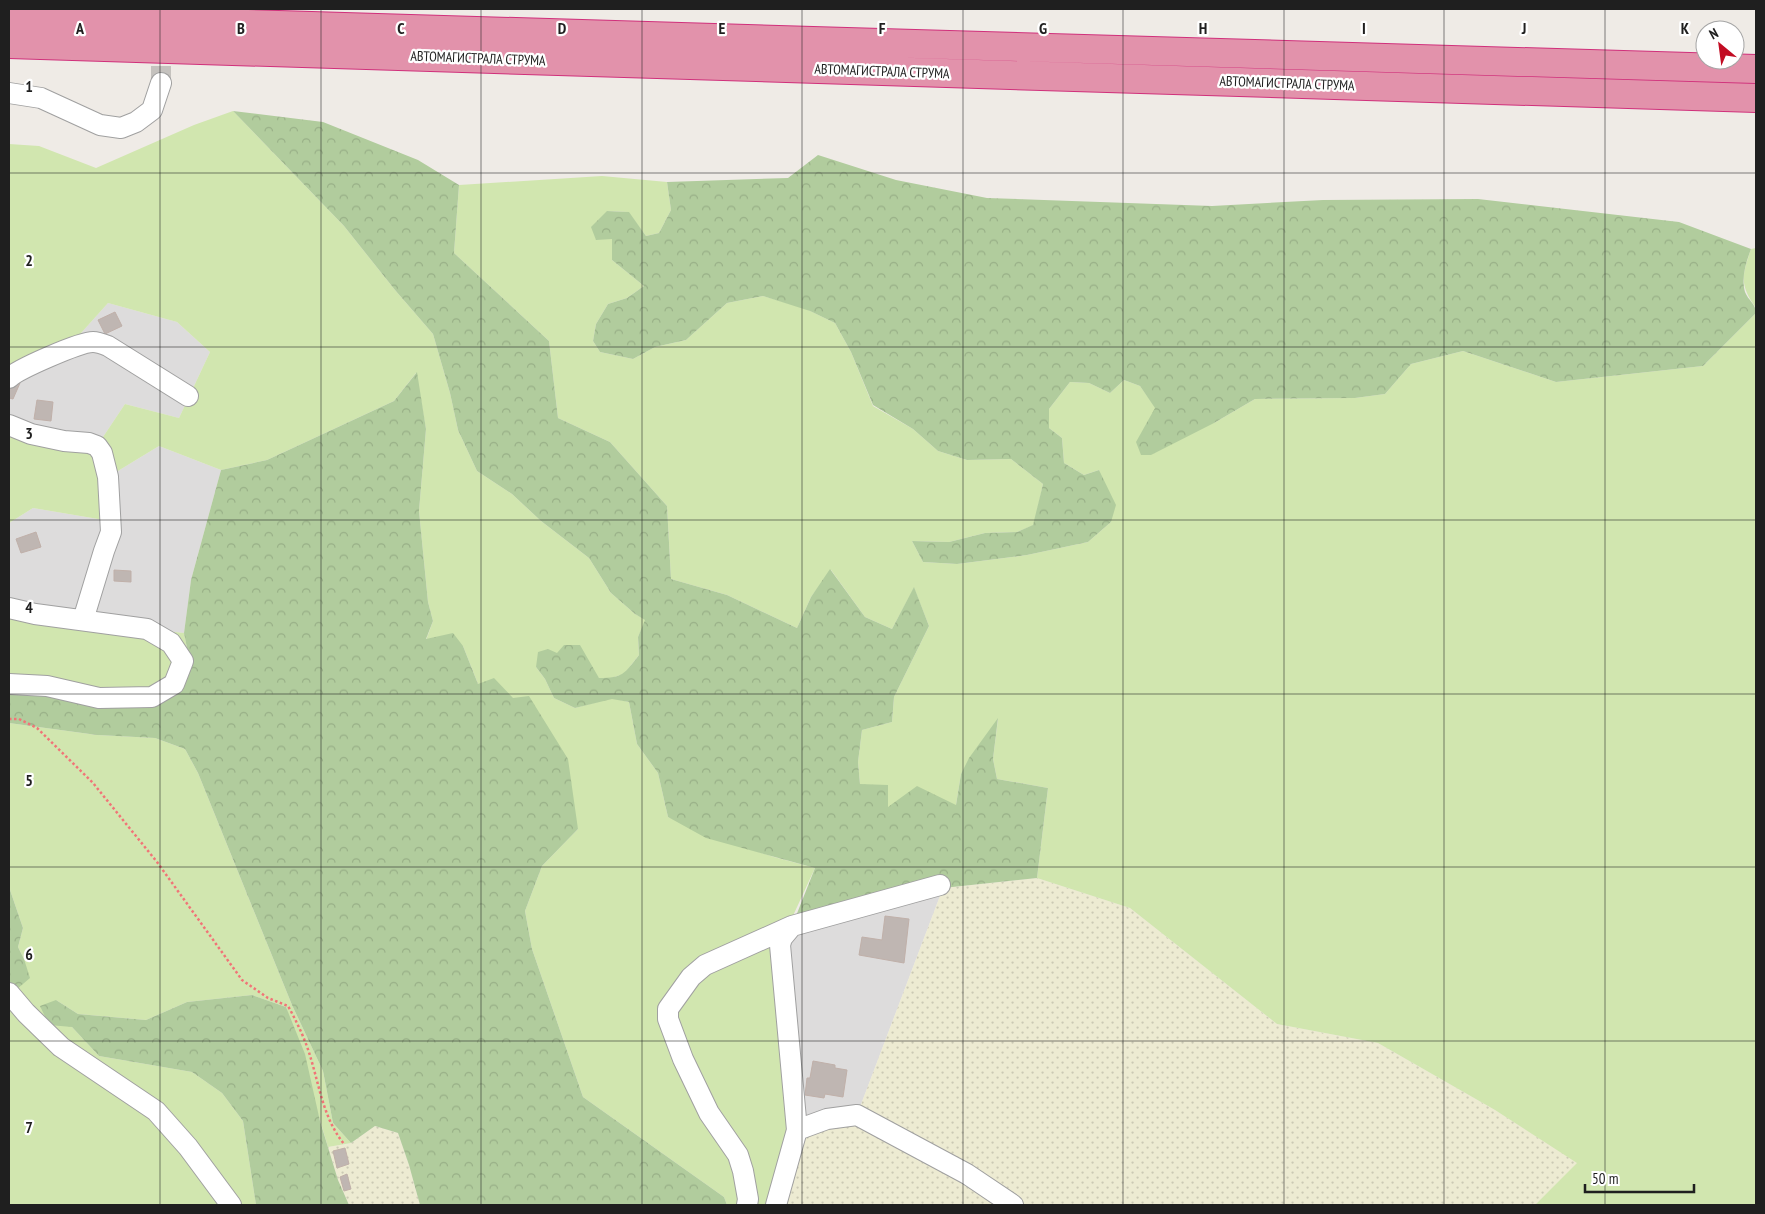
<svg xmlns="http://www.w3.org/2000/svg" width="1765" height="1214" viewBox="0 0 1765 1214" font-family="'PT Sans Narrow',sans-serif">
<defs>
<pattern id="farmland-dots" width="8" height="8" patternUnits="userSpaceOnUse" patternTransform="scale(1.25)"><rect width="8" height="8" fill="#edebd2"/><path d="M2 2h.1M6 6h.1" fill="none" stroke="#cbc9b4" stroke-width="1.8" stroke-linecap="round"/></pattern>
<pattern id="forest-crowns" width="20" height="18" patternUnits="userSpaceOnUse" patternTransform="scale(1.25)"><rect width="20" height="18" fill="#b1cc9d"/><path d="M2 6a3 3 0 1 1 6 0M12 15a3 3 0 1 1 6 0" fill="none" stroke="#98af87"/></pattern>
</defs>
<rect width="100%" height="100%" fill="#efebe6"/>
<path fill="#dddcdc" d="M108 303 177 322 210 352 179 418 125 404 97 446 9 425V378L64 352Z
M159 446 221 470 191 580 184 633 147 629 9 608V523L33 508 110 521 108 477Z
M943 888 857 1115 797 1130 786 931Z"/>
<path fill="url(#farmland-dots)" d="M1037 878 1130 908 1277 1024 1378 1043 1495 1110 1578 1163 1535 1205H776L797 1130 857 1115 943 888Z
M375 1126 398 1133 409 1165 420 1205H349L338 1180 328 1147 351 1143Z"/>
<path fill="#d1e6af" d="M233 111 344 226 395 290 433 334 450 393 458 430 477 471 512 494 541 521 589 558 611 593 635 614 646 620 638 637 639 655 624 674 611 678H599L557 653 536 667 545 679 554 698 575 708 612 698 629 702 637 744 658 773 668 817 737 845 774 857 815 868 786 931 797 1130 776 1205H727L724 1197 583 1097 532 949 525 911 542 866 578 829 513 699 478 684 463 646 426 640 433 621 428 602 419 511 426 429 416 373 394 401 267 460 221 470 159 446 108 477 110 521 33 508 9 523V425L97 446 125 404 179 418 210 352 177 322 108 303 64 352 9 378V144L39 146 96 168 194 125Z
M602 176 667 182 671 210 659 233 646 236 628 212 607 211 612 239V260L644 286 627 298 608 304 596 324 593 341 600 352 633 359 655 347 686 340 727 303 763 296 804 308 835 323 851 352 873 406 913 429 938 451 967 460 1011 459 1043 484 1034 525 1017 532 985 533 949 542 912 541 923 562 957 564 1027 555 1088 542 1111 522 1099 470 1084 475 1064 463 1062 438 1049 428V409L1070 382 1089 383 1110 393 1124 380 1140 386 1155 407 1214 423 1255 399 1355 398 1385 394 1411 364 1463 351 1556 382 1703 366 1756 313V1205H1535L1577 1163 1495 1110 1378 1043 1277 1024 1130 908 1037 878 1048 788 997 779 993 759 998 719 961 774 956 805 887 807 860 784 858 762 862 730 892 722 894 697 929 626 914 588 892 629 865 617 831 570 811 597 797 628 727 595 671 579 667 506 610 442 558 418 549 341 454 253 459 185Z
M1756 248V308C1739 284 1742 276 1751 249Z
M9 608 147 629 184 633 190 663 152 697 9 684Z
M9 723 97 735 155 738 185 749 198 773 292 1005 323 1071 333 1123 351 1143 328 1147 286 1007 252 995 187 1002 146 1020 78 1014 56 1000 72 1027 99 1056 192 1072 222 1093 243 1121 256 1205H9V995L24 959 18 947 23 928 9 887Z"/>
<path fill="url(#forest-crowns)" d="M233 111 323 122 418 160 459 185 454 253 549 341 558 418 610 442 667 506 671 579 727 595 797 628 811 597 830 569 865 617 892 629 914 587 929 626 894 697 892 722 862 730 858 762 860 784 888 785V807L917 786 956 805 961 774 969 758 998 718 993 759 997 779 1048 788 1037 878 943 888 792 926 815 868 706 838 668 817 658 773 637 744 629 702 612 699 575 708 554 698 545 679 536 667 538 652 548 649 557 653 564 645H580L599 678C623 678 624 674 639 655L638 637 645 620 635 614 611 593 589 558 541 521 512 494 477 471 458 430 450 393 433 334 395 290 344 226Z
M818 155 896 180 987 198 1212 206 1323 200 1478 199 1679 222 1751 249C1746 263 1741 277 1745 292 1748 300 1756 304 1756 313L1703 366 1556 382 1463 351 1411 364 1385 394 1355 398 1255 399 1214 423 1151 455H1141L1136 442 1155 408 1140 386 1124 380 1110 393 1089 383 1070 382 1049 409V428L1062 438 1064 463 1084 475 1099 470 1116 505 1111 522 1088 542 1027 555 957 564 923 562 912 541 949 542 985 533 1017 532 1033 525 1043 484 1011 459 967 460 938 451 913 429 873 405 851 352 835 323 810 311 763 296 727 303 686 340 655 347 633 359 600 352 593 341 596 324 608 304 627 298 644 286 612 260V239L596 240 591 227 607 211 629 212 646 236 659 233 671 210 667 182 788 178Z
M417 372 426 429 419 511 428 602 433 621 426 639 453 633 463 646 478 684 494 678 513 698 529 696 568 759 578 829 542 866 525 911 532 949 583 1097 724 1197 727 1205H420L409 1165 398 1133 375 1126 351 1143 333 1123 323 1071 292 1005 198 773 185 749 155 738 97 735 9 723V685L152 697 190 663 184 633 191 580 221 470 267 460 394 401Z
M9 887 23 928 18 947 24 959 30 978 10 995 9 990Z
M252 995 286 1007 305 1054 320 1121 338 1180 349 1205H256L243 1121 222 1093 192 1072 99 1056 72 1027 49 1025 40 1006 56 1000 78 1014 146 1020 187 1002Z"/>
<path fill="#bfb6b2" stroke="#c0b0a9" d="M115 312 122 326 105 334 98 320Z
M13 380 20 383 13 399 9 398V384Z
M37 400 53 402 51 421 34 419Z
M36 532 41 547 21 553 16 539Z
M114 570 131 571V582L114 581Z
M885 916 909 919 904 963 859 955 862 937 882 940Z
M813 1061 835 1065V1068L847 1070 843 1097 825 1094 824 1098 805 1095 807 1078H810Z
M345 1148 349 1164 337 1168 333 1151Z
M347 1174 351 1189 344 1191 340 1177Z"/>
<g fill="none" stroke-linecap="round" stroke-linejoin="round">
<path stroke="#c5c2be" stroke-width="20" stroke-dasharray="20 10" stroke-linecap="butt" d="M161 36V83"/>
<g stroke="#a0a0a0" stroke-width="22">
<path id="minor" d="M9 93 41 98 100 125 121 128 136 122 152 110 161 83
M9 378C18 369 80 342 93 342 98 342 103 344 108 346L188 396
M9 425 31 434 64 441 89 443 97 446 102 453 108 477 111 532 104 551 83 620
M9 608 35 614 147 629 171 643 183 661 174 684 152 697 99 698 47 686 9 684
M9 993 26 1013 61 1047 156 1111 188 1147 231 1205
M797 1130 780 945 782 938 792 926 940 885
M747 1205 748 1199 743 1171 738 1155 709 1113 683 1059 668 1019V1009L691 977 705 965 792 926
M776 1205 797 1130 827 1119 857 1115 967 1174 1013 1205"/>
</g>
<g stroke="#d0307b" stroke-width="30">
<path id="highway" d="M9 17 1756 69
M9 44 1756 98"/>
</g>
<path stroke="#f17477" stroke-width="2.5" stroke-dasharray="2.5 2.5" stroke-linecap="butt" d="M9 719H19L37 728 93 783 157 862 242 980 268 998 288 1006C297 1022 306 1041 311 1059 320 1089 324 1119 344 1144"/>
<use href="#minor" stroke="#fff" stroke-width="20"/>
<use href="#highway" stroke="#e292ab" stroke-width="28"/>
</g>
<path fill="none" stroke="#1f1f1f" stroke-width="1" stroke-opacity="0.55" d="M160 9V1205M321 9V1205M481 9V1205M642 9V1205M802 9V1205M963 9V1205M1123 9V1205M1284 9V1205M1444 9V1205M1605 9V1205M9 173H1756M9 347H1756M9 520H1756M9 694H1756M9 867H1756M9 1041H1756"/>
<g text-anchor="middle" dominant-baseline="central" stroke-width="4.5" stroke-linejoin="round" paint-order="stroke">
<g font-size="14" fill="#1f1f1f" stroke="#fff">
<text transform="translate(478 58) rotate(2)">АВТОМАГИСТРАЛА СТРУМА</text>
<text transform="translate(882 71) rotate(2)">АВТОМАГИСТРАЛА СТРУМА</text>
<text transform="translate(1287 83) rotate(2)">АВТОМАГИСТРАЛА СТРУМА</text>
</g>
</g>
<g font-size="16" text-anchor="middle" font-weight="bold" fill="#1f1f1f" stroke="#fff" stroke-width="4.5" stroke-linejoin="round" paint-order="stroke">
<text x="80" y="34">A</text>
<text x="241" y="34">B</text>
<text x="401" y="34">C</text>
<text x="562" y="34">D</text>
<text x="722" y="34">E</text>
<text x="882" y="34">F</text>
<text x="1043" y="34">G</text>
<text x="1203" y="34">H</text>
<text x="1364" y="34">I</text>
<text x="1524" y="34">J</text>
<text x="1685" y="34">K</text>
<text x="29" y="92">1</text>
<text x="29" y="266">2</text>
<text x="29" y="439">3</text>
<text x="29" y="613">4</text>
<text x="29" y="786">5</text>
<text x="29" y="960">6</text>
<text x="29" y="1133">7</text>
</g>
<rect width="1765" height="1214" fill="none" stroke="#1f1f1f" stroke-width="20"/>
<g transform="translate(1720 45) rotate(331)"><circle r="24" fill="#ffffff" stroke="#a5a5a5"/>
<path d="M0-4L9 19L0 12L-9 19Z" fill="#c20c23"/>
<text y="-8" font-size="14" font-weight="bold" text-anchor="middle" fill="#1f1f1f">N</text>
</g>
<path d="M1585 1184v8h109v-8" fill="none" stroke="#1f1f1f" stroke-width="2.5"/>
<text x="1592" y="1184" font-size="15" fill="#1f1f1f" stroke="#ffffff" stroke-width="4" paint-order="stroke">50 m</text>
</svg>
